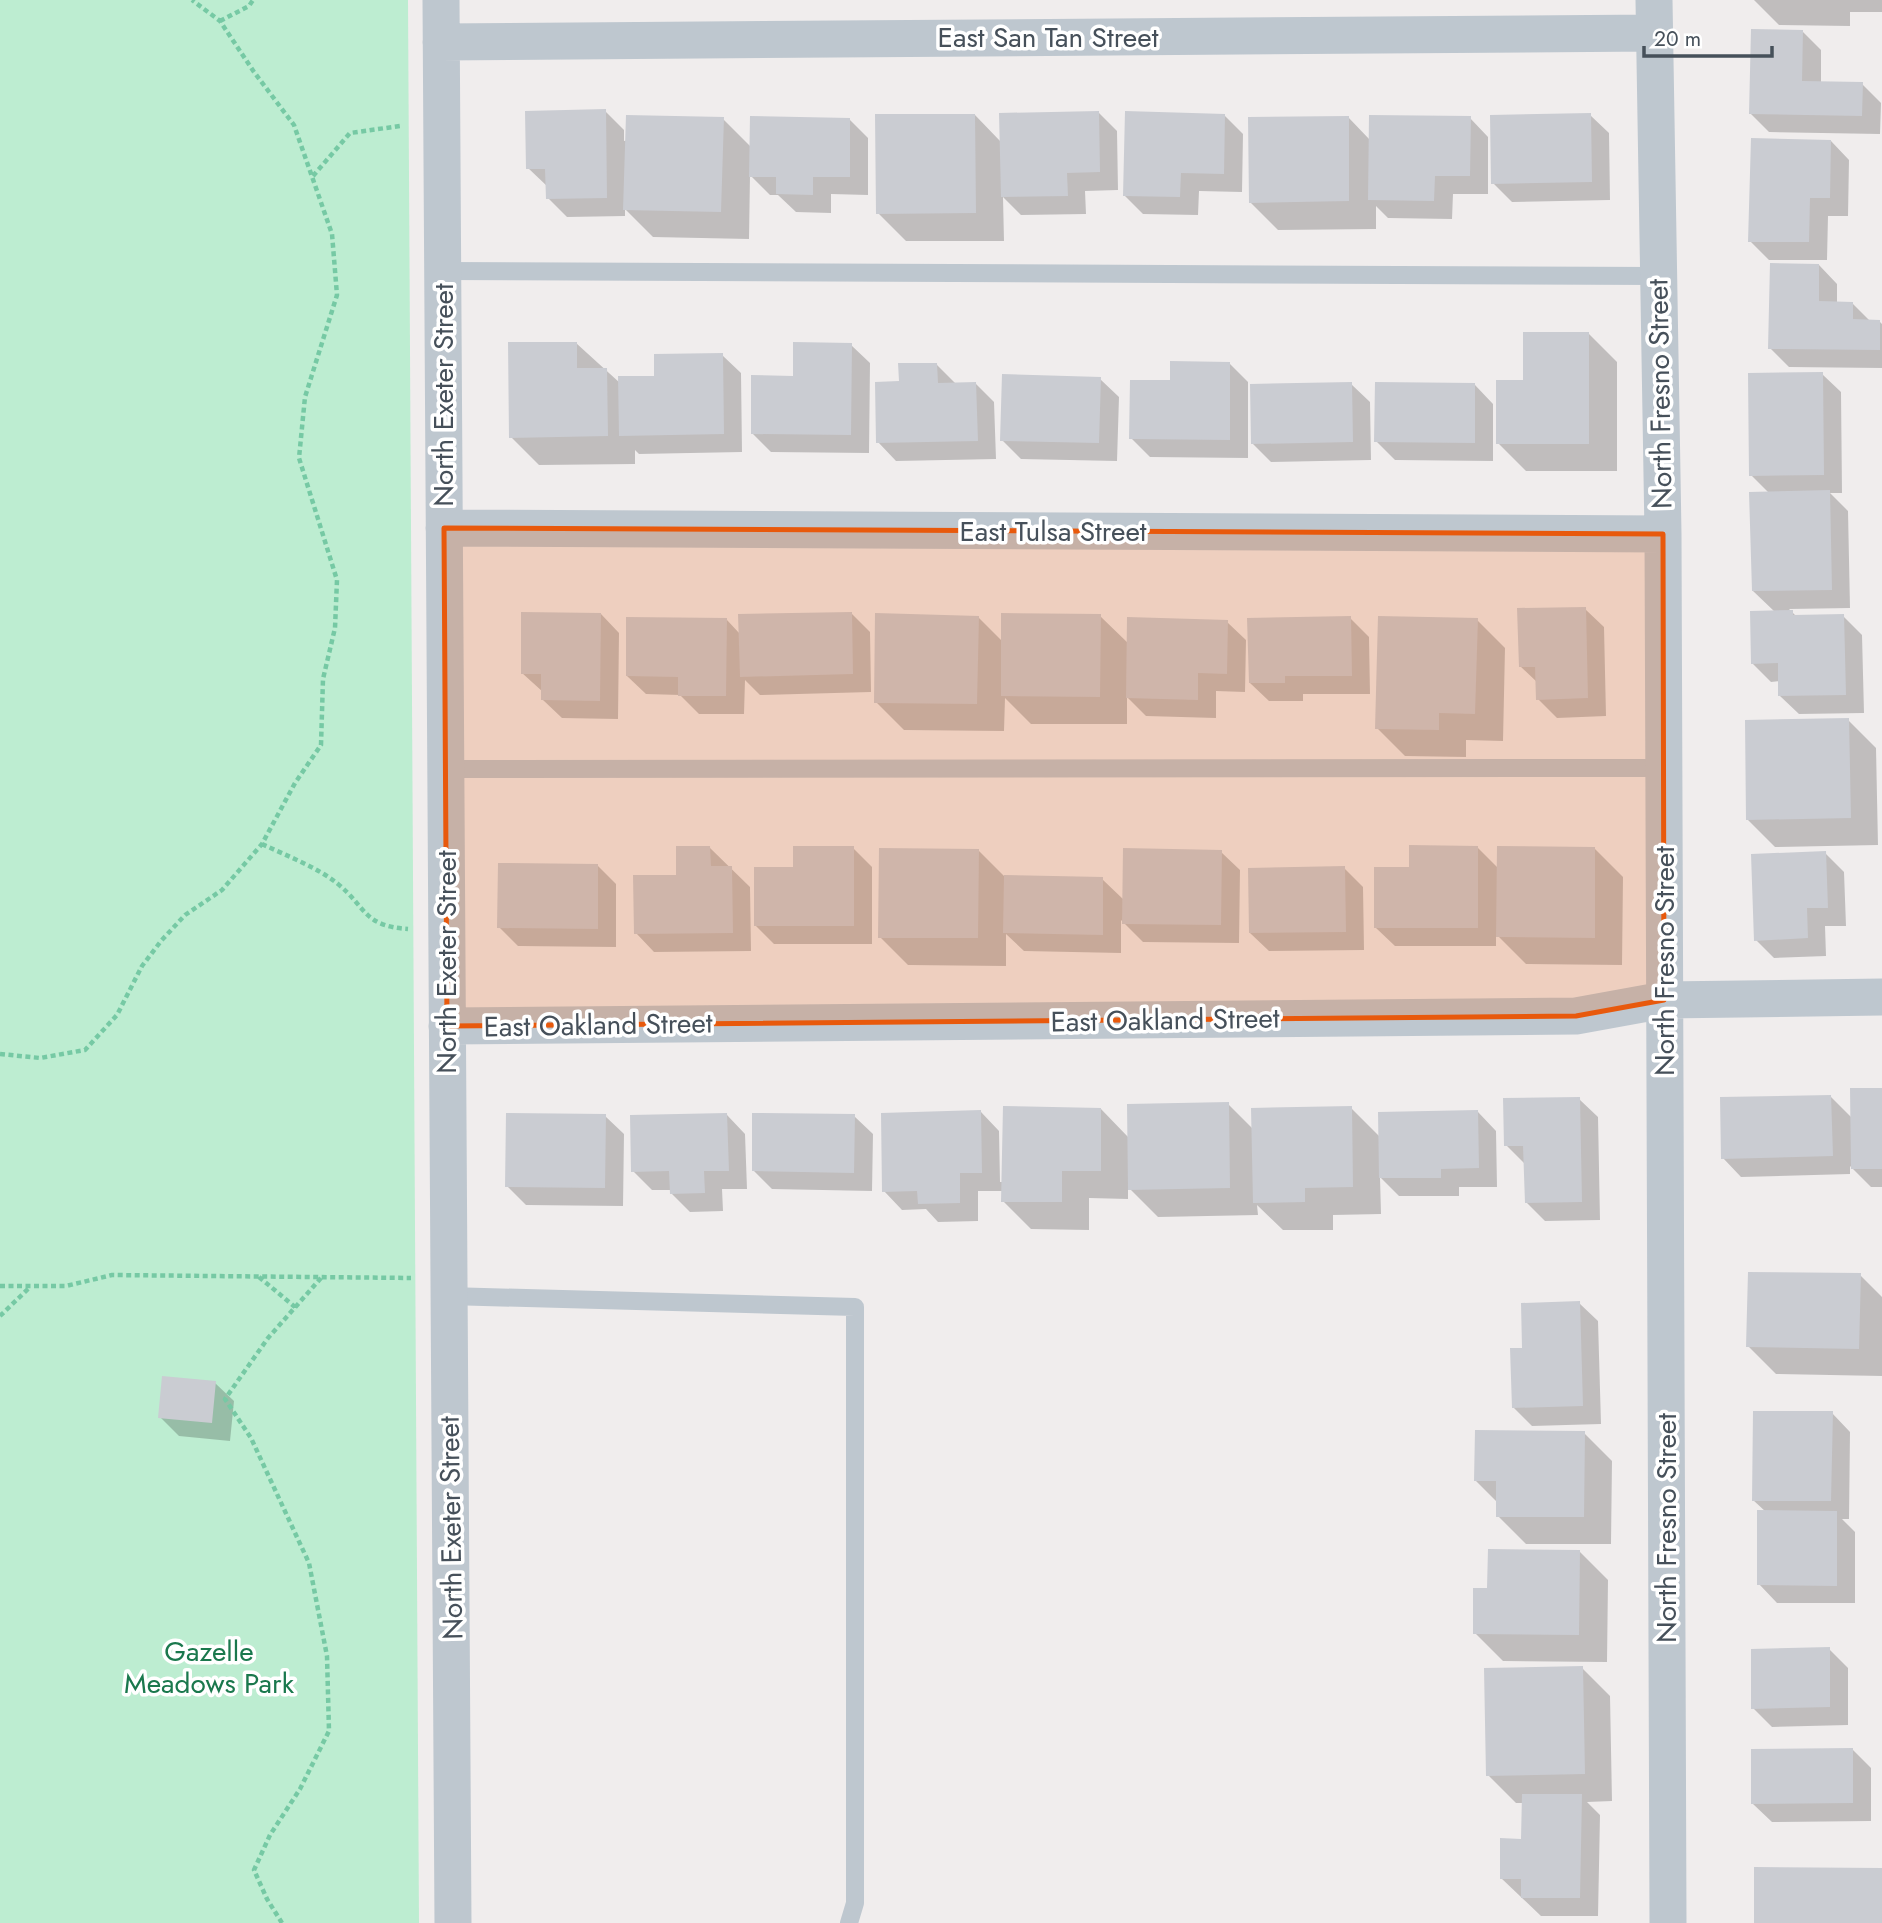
<svg xmlns="http://www.w3.org/2000/svg" width="1882" height="1923" viewBox="0 0 1882 1923" font-family="Jost,sans-serif">
<rect width="100%" height="100%" fill="#f0eded"/>
<path fill="#bdedd1" d="M0 0H408L419 1923H0Z"/>
<path fill="#0003" d="M1754 0H1882V12H1850V26L1779 25Z
M1803 32 1821 50V83L1862 84 1881 103 1880 134 1769 132 1750 113Z
M605 111 624 130V141L723 119 751 147 850 120 868 138V195L831 194V213L796 212 778 195H770L750 175 749 239 653 237 625 209V216L567 217 548 198V187L528 168Z
M1098 112 1117 131 1118 190 1085 191 1086 214 1021 215 1003 197 1004 241H906L878 213 975 115 1001 142Z
M1224 115 1243 134 1242 192 1199 191 1198 215 1143 214 1124 195Z
M1590 115 1609 133 1610 200 1512 202 1493 183Z
M1348 117 1370 140 1470 118 1488 137V194H1453L1452 219 1388 218 1376 206V229L1278 230 1250 202Z
M1831 141 1849 160 1848 216H1828L1827 260H1769L1750 241Z
M1819 265 1837 284V303L1853 304 1870 321H1879L1882 324V368L1789 367 1770 348Z
M1589 334 1617 362V471H1526L1498 443 1525 382Z
M576 343 620 383 655 377 722 355 741 373 742 452 639 454 635 450V464L539 465 511 437Z
M851 345 870 363 869 453 771 452 752 433 794 377Z
M1230 364 1248 382V458L1150 457 1131 438 1171 382Z
M937 365 956 384H976L994 402 996 459 896 461 878 442 900 383Z
M1822 374 1841 392 1842 493H1830L1848 511 1850 608 1789 609 1797 617 1843 616 1862 635 1864 713 1799 714 1780 696V681L1771 682 1752 663 1775 612 1753 591 1769 493 1751 475Z
M1100 379 1119 397 1117 461 1021 459 1002 440Z
M1351 384 1370 402 1371 460 1271 462 1252 443Z
M1475 385 1493 404V461L1395 460 1376 441Z
M1585 609 1604 627 1606 716 1557 718 1538 699V683L1520 666Z
M601 614 619 633 618 719 562 718 543 700V692L522 673Z
M852 614 870 632 871 692 760 695 745 680 744 714H699L680 695 646 694 627 676 727 620 740 634Z
M1100 616 1129 644 1227 622 1246 640 1245 692 1216 691V718L1146 716 1127 697V724H1031L1005 698 1004 731 904 730 876 702 978 617 1003 642Z
M1350 618 1369 637 1370 694H1303V701H1269L1250 683Z
M1477 620 1505 648 1503 741 1466 740V757L1405 756 1377 728Z
M1848 720 1876 748 1878 845 1775 847 1747 819Z
M709 847 750 887 751 951 654 952 636 933 677 876Z
M1477 847 1498 868 1595 849 1623 877 1622 965 1526 964 1496 934V946H1395L1376 928 1411 869Z
M853 848 872 867V944H774L755 925Z
M979 851 1005 877 1102 879 1124 900 1221 852 1240 870 1239 943 1143 942 1121 920V953L1024 951 1006 934V966L908 965 880 937Z
M1825 853 1844 872 1846 926H1825L1826 956 1774 958 1756 940Z
M598 866 616 884V947L518 946 499 927Z
M1344 868 1363 887 1364 950 1269 951 1250 933Z
M1882 1090V1187H1871L1850 1166V1174L1741 1177 1723 1158 1831 1097 1852 1118Z
M1579 1099 1598 1117 1600 1220 1545 1221 1526 1202V1165L1506 1145Z
M1228 1104 1253 1129 1351 1108 1380 1137 1478 1112 1496 1131 1497 1187H1459V1196H1399L1380 1177 1381 1214 1333 1215V1230H1283L1257 1205 1258 1215 1158 1217 1128 1187V1199L1089 1198V1230L1031 1229 1003 1201V1191H978V1221L938 1222 926 1209 902 1210 884 1191 981 1112 999 1131 1000 1182H1003L1101 1109 1129 1138Z
M727 1115 745 1134 747 1189H722L723 1211 690 1212 671 1193V1190H652L633 1171Z
M605 1116 624 1134 623 1206 526 1205 507 1186Z
M854 1116 873 1134 872 1191 772 1189 754 1171Z
M1860 1275 1882 1297V1376L1776 1374 1748 1346Z
M1579 1303 1598 1321 1601 1424 1532 1426 1513 1407 1524 1349Z
M215 1383 234 1401 230 1441 179 1436 160 1417Z
M1832 1413 1850 1432 1849 1519H1842L1855 1532V1603H1777L1759 1584 1766 1512 1753 1500Z
M1584 1433 1612 1461 1611 1544H1526L1498 1516V1503L1476 1481Z
M1580 1552 1608 1580 1607 1662 1503 1661 1475 1633 1489 1589Z
M1829 1649 1848 1668V1725L1772 1727 1753 1708Z
M1582 1668 1610 1696 1612 1801 1587 1802 1600 1815 1598 1916H1541L1501 1878 1523 1841V1803H1516L1488 1775Z
M1852 1749 1871 1768V1821L1772 1822 1753 1804Z"/>
<path fill="#caccd2" d="M1751 29 1803 30 1802 81 1863 82 1862 116 1749 114Z
M606 109 607 198 546 199 545 169H526L525 111Z
M1099 111 1100 172 1067 173 1068 196 1001 197 999 113Z
M1125 111 1225 114 1224 174 1181 173 1180 197 1123 196Z
M1591 113 1592 182 1491 184 1490 115Z
M875 114H975L976 213 876 214Z
M626 115 724 117 721 212 623 210Z
M1369 115 1471 116 1470 176H1435L1434 201 1368 200Z
M750 116 850 118V177H813V195L776 194V177H749Z
M1349 116V201L1249 203 1248 117Z
M1751 138 1831 140 1830 198H1810L1809 242H1748Z
M1770 263 1819 264V301L1853 302V319L1880 320V350L1768 349Z
M1523 332H1589V444H1496V380H1523Z
M508 342H577V368H607L608 436 509 438Z
M793 342 852 343 851 435 751 434V375L793 376Z
M723 353 724 434 619 436 618 376H654V354Z
M1170 361 1230 362V440L1129 439 1130 380H1170Z
M898 363H937L938 383 976 382 978 441 876 443 875 382 899 381Z
M1823 372 1824 475 1749 476 1748 373Z
M1002 374 1101 377 1099 443 1000 441Z
M1352 382 1353 442 1251 444 1250 384Z
M1375 382 1475 383V443L1374 442Z
M1830 490 1832 590 1752 591 1749 492Z
M1586 607 1588 698 1536 700 1535 667H1519L1517 608Z
M1793 610V615L1844 614 1846 695 1778 696V663L1751 664 1750 611Z
M521 612 601 613 600 701 541 700V674H521Z
M852 612 853 674 740 677 738 614Z
M875 613 979 616 977 704 874 703Z
M1001 613 1101 614 1100 697 1001 696Z
M1351 616 1352 676H1285V683H1249L1247 618Z
M1378 616 1478 618 1475 714 1439 713V730L1375 729Z
M626 617 727 618 726 696H678V677L626 676Z
M1127 617 1228 620 1227 674 1198 673V700L1126 698Z
M1849 718 1851 818 1746 820 1745 720Z
M1409 845 1478 846V928H1374V867H1409Z
M676 846H710L711 866H732L733 933 634 934 633 875H676Z
M793 846H854V926H754V867H793Z
M1497 846 1595 847V938L1496 937Z
M879 848 979 849 978 938H878Z
M1123 848 1222 850 1221 925 1122 924Z
M1826 851 1828 908H1807L1808 938 1754 941 1751 854Z
M498 863 598 864V929L497 928Z
M1345 866 1346 932 1249 933 1248 868Z
M1004 875 1103 877V935L1003 933Z
M1850 1088H1882V1169H1851Z
M1831 1095 1833 1156 1721 1159 1720 1097Z
M1580 1097 1582 1202 1525 1203 1523 1146H1504L1503 1098Z
M1229 1102 1230 1188 1128 1190 1127 1104Z
M1003 1106 1101 1108V1171H1062V1202H1001Z
M1352 1106 1353 1187 1305 1188V1202L1253 1203 1251 1108Z
M981 1110 982 1173H960V1203L918 1204 917 1191 882 1192 881 1113Z
M1478 1110 1479 1168 1441 1169V1178H1379L1378 1112Z
M506 1113 606 1114 605 1188 505 1187Z
M727 1113 729 1171H704L705 1193 670 1194 669 1171 631 1172 630 1115Z
M752 1113 855 1114 854 1173 752 1171Z
M1748 1272 1861 1273 1859 1349 1746 1347Z
M1580 1301 1583 1406 1512 1408 1510 1348H1522L1521 1303Z
M162 1376 216 1381 212 1423 158 1418Z
M1753 1411H1833L1831 1501H1752Z
M1475 1430 1585 1431 1584 1517H1496V1481H1474Z
M1757 1510 1837 1511V1586L1757 1585Z
M1488 1549 1580 1550 1579 1635 1473 1634V1588H1487Z
M1830 1647V1707L1751 1709V1649Z
M1583 1666 1585 1774 1486 1776 1484 1668Z
M1853 1748V1803L1751 1804V1749Z
M1522 1794H1582L1580 1898H1521V1879H1500V1838L1521 1839Z
M1754 1867 1882 1868V1923H1754Z"/>
<g fill="none" stroke-linecap="round" stroke-linejoin="round">
<path stroke="#76c9a4" stroke-width="4.5" stroke-dasharray="5 3.5" stroke-linecap="butt" d="M220 21 249 6 253 0
M313 176 350 133 400 126
M262 844C287 856 317 867 338 884 367 908 363 926 408 929
M0 1054 40 1058 85 1050 117 1015 142 966 161 941 185 915 222 890 262 844 295 783 321 745 323 679 335 628 337 580 299 458 305 397 337 295 332 234 294 125 254 72 220 21 192 0
M259 1277 295 1307
M0 1286H66L112 1275 411 1278
M0 1316 30 1287
M282 1923 267 1899 254 1870 270 1835 300 1789 329 1731 327 1656 309 1563 251 1438 225 1399 268 1338 321 1278"/>
<path stroke="#bec7cf" stroke-width="18" d="M443 271 1658 276
M445 769 1664 768
M448 1296 855 1307V1903L849 1923"/>
<path stroke="#bec7cf" stroke-width="37" d="M441 0 453 1923
M1654 0 1663 534 1668 1923
M441 42 1654 33
M444 528 1663 534
M447 1026 1576 1016 1664 1000 1882 997"/>
</g>
<path fill="#e8590c" fill-opacity="0.2" stroke="#e8590c" stroke-width="5" stroke-linejoin="round" d="M444 528 1663 534 1664 1000 1576 1016 447 1026Z"/>
<g text-anchor="middle" dominant-baseline="central" stroke-width="7" stroke-linejoin="round" paint-order="stroke">
<g font-size="28" fill="#46505a" stroke="#fff">
<text x="1048" y="37">East San Tan Street</text>
<text transform="translate(1660 394) rotate(-91)">North Fresno Street</text>
<text transform="translate(443 395) rotate(-90)">North Exeter Street</text>
<text x="1053" y="531">East Tulsa Street</text>
<text transform="translate(1664 961) rotate(-90)">North Fresno Street</text>
<text transform="translate(446 962) rotate(-90)">North Exeter Street</text>
<text transform="translate(1165 1020) rotate(-1)">East Oakland Street</text>
<text transform="translate(598 1025) rotate(-1)">East Oakland Street</text>
<text transform="translate(451 1528) rotate(-91)">North Exeter Street</text>
<text transform="translate(1666 1528) rotate(-90)">North Fresno Street</text>
</g>
<g font-size="28" fill="#1a784d" stroke="#fff">
<text x="209" y="1651">Gazelle<tspan x="209" dy="32">Meadows Park</tspan></text>
</g>
</g>
<path d="M1644 46v10h128v-10" fill="none" stroke="#46505a" stroke-width="3.5"/>
<text x="1654" y="46" font-size="21" fill="#46505a" stroke="#ffffff" stroke-width="5" paint-order="stroke">20 m</text>
</svg>
